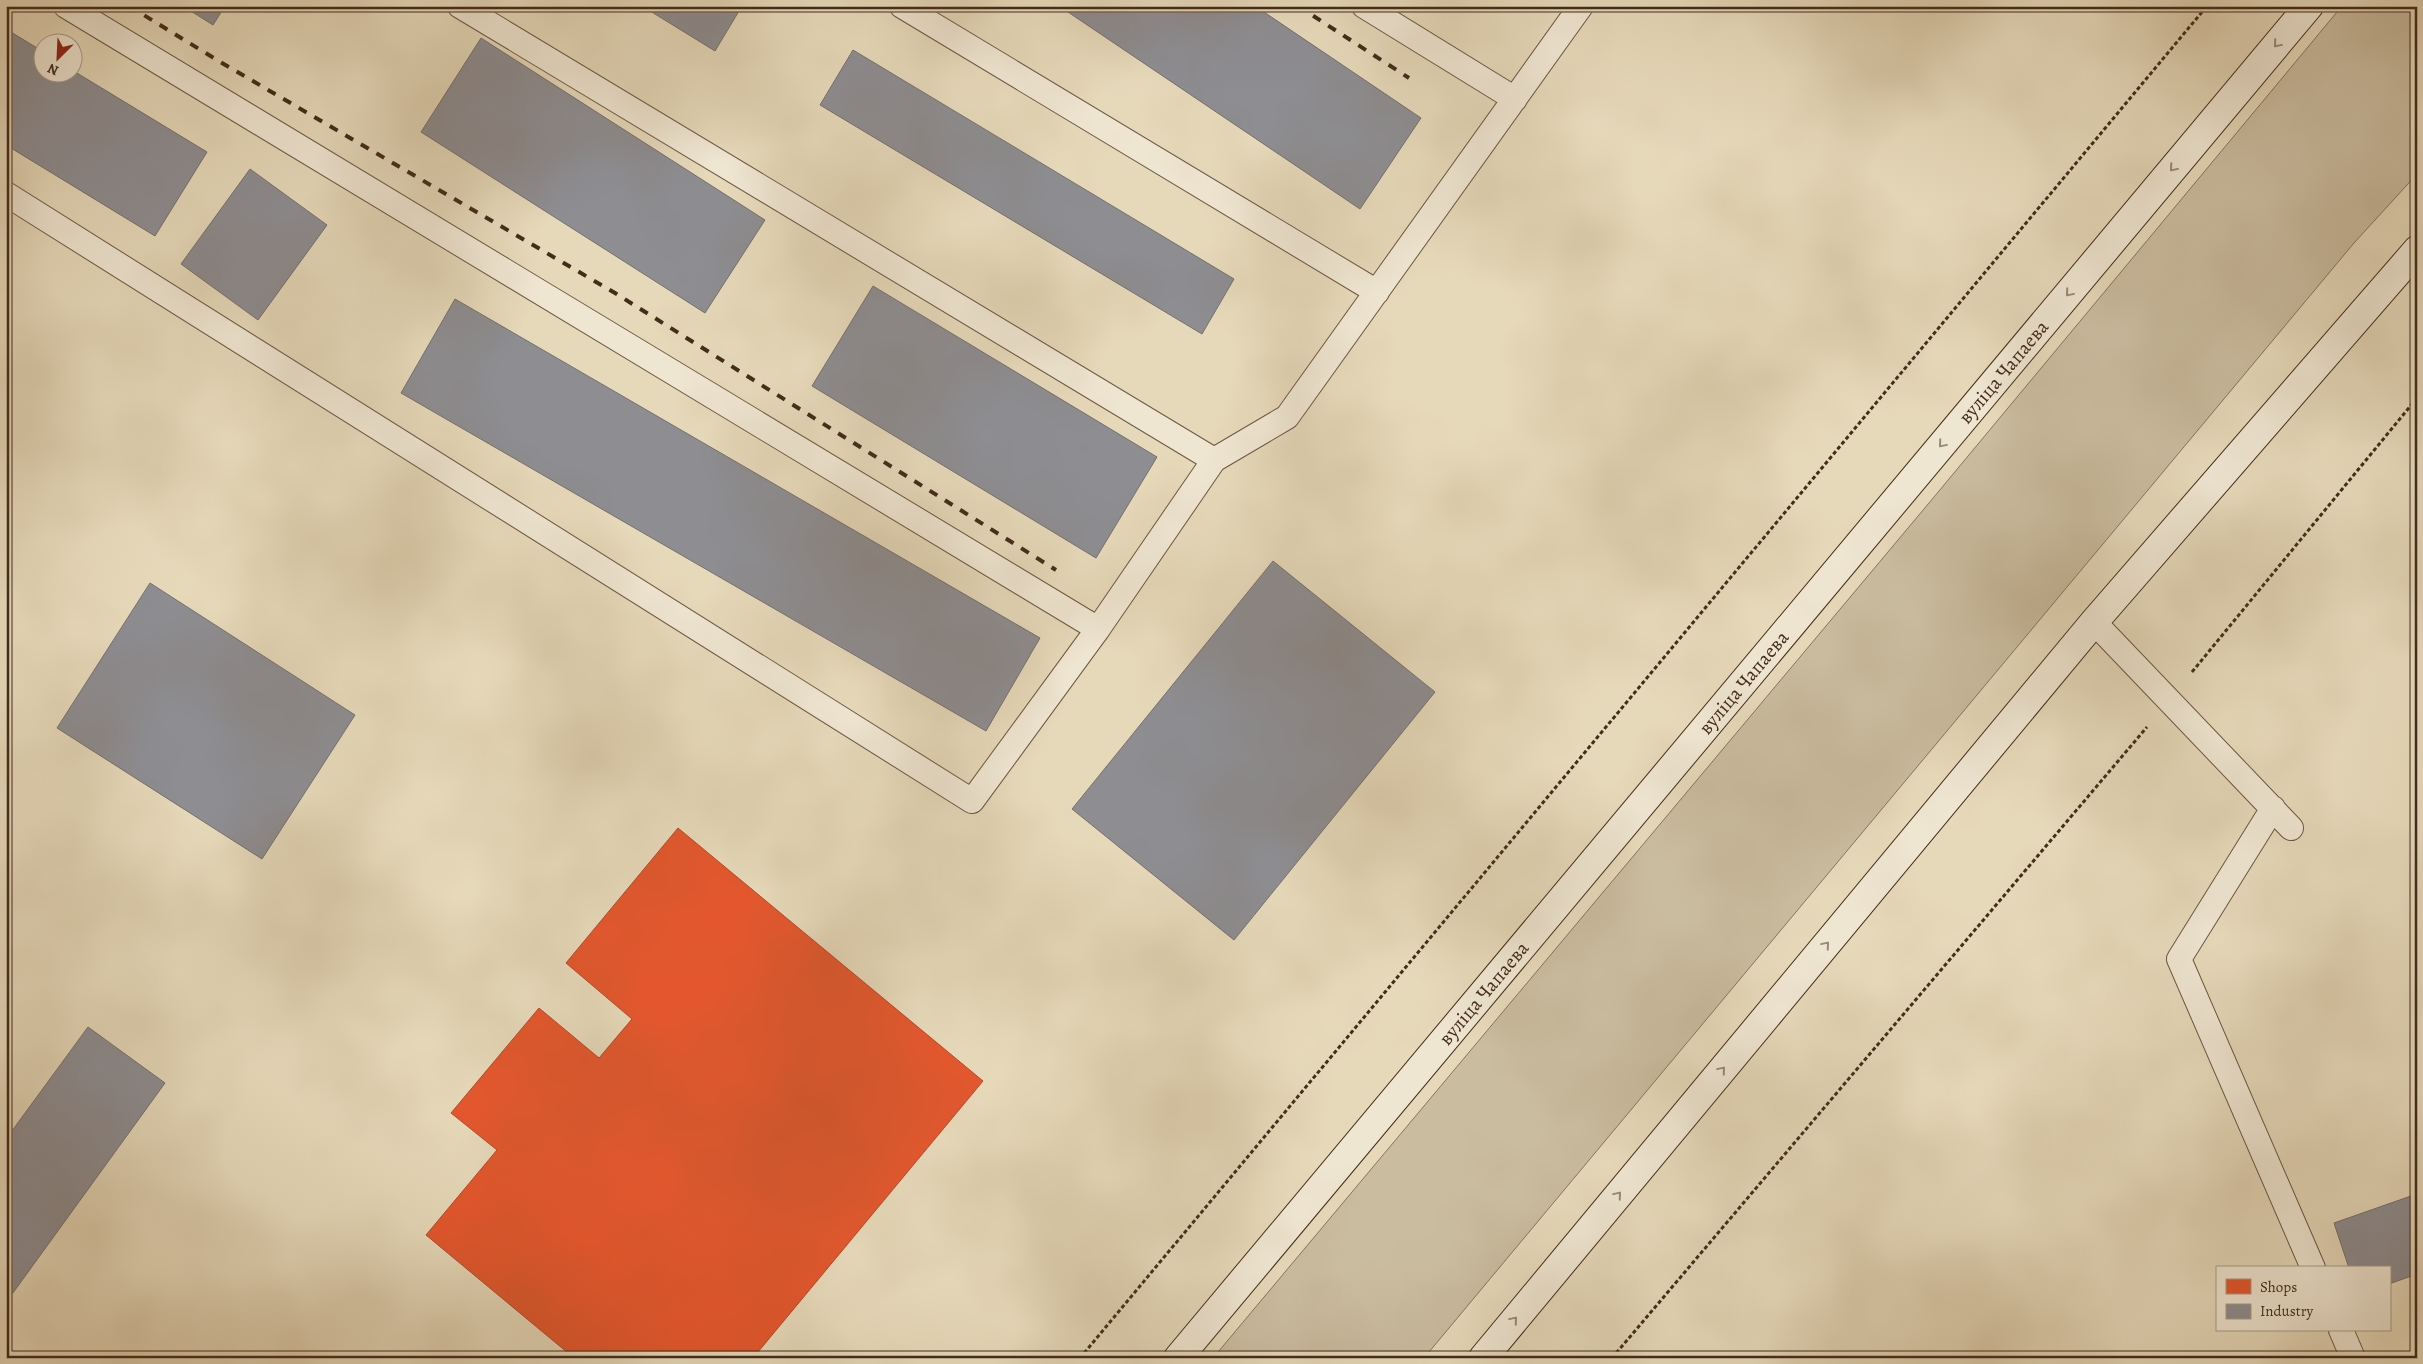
<svg xmlns="http://www.w3.org/2000/svg" width="2423" height="1364" viewBox="0 0 2423 1364" font-family="Alegreya,serif">
<rect width="100%" height="100%" fill="#e6d9ba"/>
<filter id="stains"><feTurbulence type="fractalNoise" baseFrequency=".004" numOctaves="4"/><feColorMatrix values="0 0 0 0 .2 0 0 0 0 .09 0 0 0 0 .02 0 0 0 .5 -.17"/></filter>
<radialGradient id="worn" r=".72"><stop offset=".6" stop-color="#630" stop-opacity="0"/><stop offset="1" stop-color="#630" stop-opacity=".3"/></radialGradient>
<path fill="#cabc9f" stroke="#86745c" d="M2342 6H2417V174L2354 243 1424 1358H1213L1934 497Z"/>
<path fill="#e4572e" stroke="#b34a28" d="M678 828 983 1081 753 1358H574L426 1235 497 1150 451 1113 539 1008 599 1058 632 1019 566 963Z"/>
<path fill="#8d8d92" stroke="#76706e" d="M183 6H225L213 25Z
M642 6H742L715 51Z
M1068 6H1255L1421 118 1360 209 1065 10Z
M6 29 42 51V72H72V70L207 152 155 236 6 145Z
M481 38 765 220 705 313 421 132Z
M853 50 1234 279 1202 334 820 105Z
M250 169 327 225 258 320 181 264Z
M873 286 1157 457 1096 558 812 386Z
M455 299 1040 638 986 731 401 393Z
M1273 561 1435 692 1234 940 1072 809Z
M150 583 355 715 262 859 57 728Z
M88 1027 165 1083 10 1297 6 1294V1139Z
M2411 1196 2417 1213V1274L2389 1284V1268H2349L2334 1223Z"/>
<g fill="none" stroke-linecap="round" stroke-linejoin="round">
<g stroke="#6b5742" stroke-width="26">
<path id="lane" d="M66 6 1098 629
M460 6 1214 460
M902 6 1377 292
M1364 6 1515 99
M6 194 972 801 1098 629 1214 460 1287 417 1581 6
M2094 622 2291 828
M2273 808 2179 959 2313 1268
M2341 1330 2353 1358"/>
</g>
<g stroke="#422c1a" stroke-width="30">
<g id="secondary">
<path id="s1" d="M1178 1358 2309 6"/>
<path d="M1483 1358 2094 622 2417 250"/>
</g>
</g>
<path stroke="#422c1a" stroke-width="3" stroke-dasharray="4 2.5" stroke-linecap="butt" d="M2192 672 2417 398
M1080 1358 2207 6
M1612 1358 2147 727"/>
<use href="#lane" stroke="#efe6d2" stroke-width="24"/>
<use href="#secondary" stroke="#efe6d2" stroke-width="28"/>
<path stroke="#422c1a" stroke-width="4" stroke-dasharray="9 9" stroke-linecap="butt" d="M129 6 217 60 615 293 1056 570
M1298 6 1409 78"/>
</g>
<defs><path id="oneway-chevron" d="M-2-3.5L2.5 0L-2 3.5" fill="none" stroke-width="1.6" stroke-linecap="round" stroke-linejoin="round" transform="scale(1.25)"/></defs>
<g stroke="#988976">
<use href="#oneway-chevron" transform="translate(2277 44) rotate(130)"/>
<use href="#oneway-chevron" transform="translate(2173 168) rotate(130)"/>
<use href="#oneway-chevron" transform="translate(2069 293) rotate(130)"/>
<use href="#oneway-chevron" transform="translate(1942 444) rotate(130)"/>
<use href="#oneway-chevron" transform="translate(1826 945) rotate(-50)"/>
<use href="#oneway-chevron" transform="translate(1722 1070) rotate(-50)"/>
<use href="#oneway-chevron" transform="translate(1618 1195) rotate(-50)"/>
<use href="#oneway-chevron" transform="translate(1514 1320) rotate(-50)"/>
</g>
<g text-anchor="middle" dominant-baseline="central" stroke-width="5" stroke-linejoin="round" paint-order="stroke">
<g font-size="20" fill="#422c1a" stroke="#efe6d2">
<text stroke="none"><textPath href="#s1" startOffset="1286">вуліца Чапаева</textPath></text>
<text stroke="none"><textPath href="#s1" startOffset="881">вуліца Чапаева</textPath></text>
<text stroke="none"><textPath href="#s1" startOffset="476">вуліца Чапаева</textPath></text>
</g>
</g>
<rect width="2423" height="1364" fill="none" stroke="#e6d9ba" stroke-width="25"/>
<rect x="8" y="8" width="2408" height="1349" fill="none" stroke="#422c1a" stroke-width="2.5"/>
<rect x="12" y="12" width="2398" height="1339" fill="none" stroke="#422c1a"/>
<rect x="2216" y="1266" width="175" height="65" fill="#efe6d2" stroke="#aa9c88"/>
<rect x="2226" y="1279" width="25" height="15" fill="#e4572e" stroke="#aa9c88"/>
<text x="2260" y="1292" font-size="15" fill="#422c1a">Shops</text>
<rect x="2226" y="1304" width="25" height="15" fill="#8d8d92" stroke="#aa9c88"/>
<text x="2260" y="1316" font-size="15" fill="#422c1a">Industry</text>
<g transform="translate(58 58) rotate(204)"><circle r="24" fill="#efe6d2" stroke="#aa9c88"/>
<path d="M0-4L9 19L0 12L-9 19Z" fill="#8f2418"/>
<text y="-8" font-size="14" font-weight="bold" text-anchor="middle" fill="#422c1a">N</text>
</g>
<rect width="100%" height="100%" filter="url(#stains)"/>
<rect width="100%" height="100%" fill="url(#worn)"/>
</svg>
